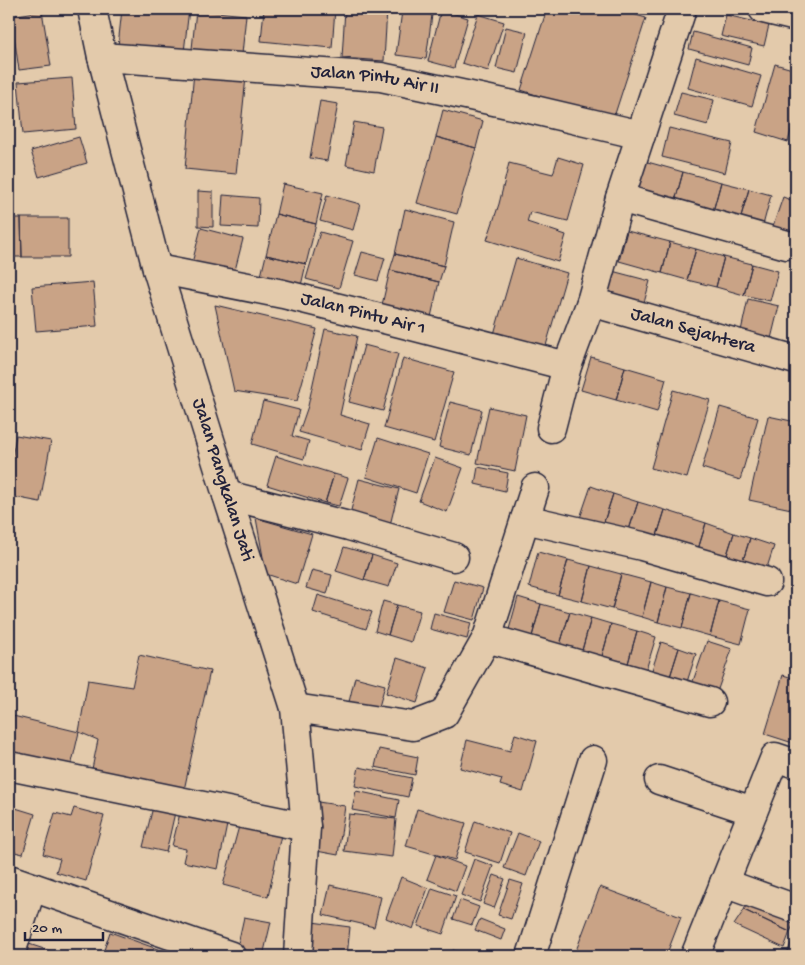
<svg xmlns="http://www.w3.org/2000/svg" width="805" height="965" viewBox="0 0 805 965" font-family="'Gochi Hand',sans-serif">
<rect width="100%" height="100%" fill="#e3caab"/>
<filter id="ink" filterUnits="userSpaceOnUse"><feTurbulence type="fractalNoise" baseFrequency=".02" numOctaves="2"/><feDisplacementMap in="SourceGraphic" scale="10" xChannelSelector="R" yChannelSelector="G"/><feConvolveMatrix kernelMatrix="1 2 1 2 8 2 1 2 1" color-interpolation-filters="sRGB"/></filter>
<g filter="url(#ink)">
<path fill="#c9a386" stroke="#22223b" d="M122 9H189L184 52 118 46Z
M264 9H335L332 48 261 41Z
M345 9H387L384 61 342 58Z
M547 9H616L646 18 613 120 521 90Z
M196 10 246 15 242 54 192 49Z
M441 10 468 18 454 68 428 61Z
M42 11 51 66 19 70 11 16Z
M402 11 432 15 426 59 396 55Z
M478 14 504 22 488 71 462 63Z
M726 15 769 25 764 46 721 36Z
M506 27 527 32 517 73 496 68Z
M693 32 752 48 748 65 689 49Z
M696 57 761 76 752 106 688 88Z
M775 64 796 70V112L788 142 756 132Z
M194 72 246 77 236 174 185 169Z
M72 78 76 129 23 134 18 82Z
M681 92 714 100 708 125 674 116Z
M320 101 338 104 327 161 310 158Z
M443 110 483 121 476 148 436 137Z
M354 122 382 127 374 171 346 165Z
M669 128 732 143 725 173 662 157Z
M79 137 87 163 39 177 31 151Z
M436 137 476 148 457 214 417 203Z
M558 157 584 165 568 221 530 212 527 222 566 235 558 262 487 240 499 204 509 163 553 174Z
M644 161 683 172 674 205 635 194Z
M683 172 721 182 712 215 674 205Z
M721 182 749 189 739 223 712 215Z
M283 184 323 193 316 224 276 214Z
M749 189 771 195 762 229 739 223Z
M198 191 213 192V227L198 226Z
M223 195 259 198 258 228 221 226Z
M327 195 360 204 353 230 320 221Z
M783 197 796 202V224L793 233 773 226Z
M405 209 454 222 444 266 395 254Z
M276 214 316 224 306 264 266 255Z
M9 218H21L22 257H9Z
M21 218H68V257H22Z
M201 228 243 239 232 282 190 271Z
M627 231 670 242 662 273 619 261Z
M320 232 353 241 339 288 306 279Z
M670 242 696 249 687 280 662 273Z
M696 249 724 257 716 287 687 280Z
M362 252 385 258 378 281 355 275Z
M395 254 444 266 439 282 390 270Z
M266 255 306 264 300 290 260 280Z
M724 257 752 264 744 295 716 287Z
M516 258 567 273 543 356 492 341Z
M752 264 778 271 770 301 744 295Z
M390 270 439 282 431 317 382 305Z
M612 271 650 281 642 310 604 300Z
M93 282 97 326 36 331 32 287Z
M748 299 779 306 769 347 739 340Z
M215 305 317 329 297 401 234 391Z
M325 329 357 336 340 415 370 424 362 450 299 432 308 406Z
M364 345 398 354 383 411 349 402Z
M591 357 625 367 616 400 581 390Z
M403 358 454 372 434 442 384 428Z
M625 367 666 379 657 412 616 400Z
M673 390 710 400 687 478 651 468Z
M263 401 299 410 292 436 309 441 304 459 252 444Z
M450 402 482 410 471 455 439 447Z
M489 407 526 415 515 471 477 463Z
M720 407 758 418 740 480 702 468Z
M768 416 796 422V510L749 500Z
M16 435 51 441 40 502 9 496V476Z
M378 438 428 454 416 493 366 477Z
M276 456 334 474 325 503 267 485Z
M435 458 463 468 447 512 419 501Z
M478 467 508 473 505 491 475 484Z
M334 474 348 478 339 506 325 503Z
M359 479 399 489 388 533 348 522Z
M591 486 613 494 603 525 580 518Z
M613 494 638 502 628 533 603 525Z
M638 502 665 510 655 542 628 533Z
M665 510 706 523 696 556 655 542Z
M256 518 312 534 297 584 266 574Z
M706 523 734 533 724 564 696 556Z
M734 533 750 538 740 570 724 564Z
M750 538 774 546 764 577 740 570Z
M344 547 372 555 364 580 336 571Z
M538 552 568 560 558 595 529 587Z
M372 555 397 563 389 587 364 580Z
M568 560 591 566 582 601 558 595Z
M591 566 621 574 612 609 582 601Z
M312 570 332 575 327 594 306 588Z
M621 574 651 582 642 617 612 609Z
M454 580 483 588 474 620 444 612Z
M651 582 667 587 658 622 642 617Z
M667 587 691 593 682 628 658 622Z
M691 593 719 601 710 636 682 628Z
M318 595 372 612 366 629 313 612Z
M518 597 541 604 531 640 508 633Z
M383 601 397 605 388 635 375 631Z
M719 601 750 609 741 644 710 636Z
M541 604 570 612 559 648 531 640Z
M397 605 420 611 411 642 388 635Z
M570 612 591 618 581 654 559 648Z
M434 613 471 623 467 639 430 629Z
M591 618 611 624 601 660 581 654Z
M611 624 637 631 627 667 601 660Z
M637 631 656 637 645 673 627 667Z
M707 641 732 649 717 692 692 684Z
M661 642 679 648 668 683 650 676Z
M679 648 696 654 685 688 668 683Z
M139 655 210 671 184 790 92 769 98 740 79 732 88 680 132 687Z
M397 658 428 668 417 703 386 693Z
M783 675 796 679V744L765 734Z
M355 677 385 685 377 714 348 706Z
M9 715 79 732 71 767 9 752Z
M515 734 537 741 523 792 500 785 502 779 460 768 467 740 510 751Z
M379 749 418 757 415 775 375 767Z
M359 767 412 778 408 797 355 786Z
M356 791 399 800 396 818 352 810Z
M318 802 345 806 338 855 311 850Z
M154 803 176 808 166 852 143 847Z
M9 806 35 814 23 854 15 852 13 859 9 858Z
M74 808 104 816 86 881 56 872 60 859 43 854 55 813 71 817Z
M181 809 229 815 218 869 183 862 186 849 172 846Z
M417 809 466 823 455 860 406 846Z
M349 814 396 819 392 857 344 851Z
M241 819 282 830 268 897 223 885Z
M475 821 510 833 500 863 465 852Z
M518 833 539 841 526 876 504 868Z
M436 855 465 866 456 891 427 879Z
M474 859 493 866 480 902 461 895Z
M494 875 505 879 494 908 483 904Z
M401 877 428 888 413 929 386 918Z
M510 880 523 884 511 919 498 915Z
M330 885 381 897 374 927 323 915Z
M600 887 681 917 666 956H574Z
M432 888 456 896 443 934 418 926Z
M750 897 796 919 790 932 744 910Z
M460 900 479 907 472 925 453 919Z
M744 910 790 932 784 948 734 925Z
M244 917 271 922 263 956H248L236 953Z
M480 919 505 929 501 940 475 930Z
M312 922 350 927 347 956H307Z
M110 932 163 951 161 956H102Z
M794 936H796V956H786Z
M29 944 65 956H25Z
M453 950 468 956H451Z"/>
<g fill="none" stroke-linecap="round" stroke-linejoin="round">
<g stroke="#22223b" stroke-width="31">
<g id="minor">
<path d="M763 9 796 17"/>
<path id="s1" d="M102 57 381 77 513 105 641 135"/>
<path d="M620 198 787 245"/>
<path id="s2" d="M157 269 283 294 400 323 567 366"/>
<path id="s3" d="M591 302 796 360"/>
<path d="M551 428 567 366 591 302 620 198 682 9"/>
<path d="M227 495 349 526 454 557"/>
<path d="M525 519 642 546 767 582"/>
<path d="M487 638 710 702"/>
<path d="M295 708 413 726 444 714 487 638 535 488"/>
<path d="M9 766 306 827"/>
<path d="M659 780 753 811"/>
<path d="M9 879 231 956"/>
<path d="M724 883 796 909"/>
<path d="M10 956 32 887"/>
<path d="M531 956 593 760"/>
<path d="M695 956 775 757 796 764"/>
</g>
</g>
<g stroke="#22223b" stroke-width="31">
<g id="major">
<path id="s4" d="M92 9 102 57 157 269 227 495 295 708 306 827 298 956"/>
</g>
</g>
<use href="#minor" stroke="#e3caab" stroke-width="28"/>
<use href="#major" stroke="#e3caab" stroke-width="28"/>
</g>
</g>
<g text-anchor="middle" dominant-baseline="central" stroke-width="4.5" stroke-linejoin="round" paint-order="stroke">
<g font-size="19" fill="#22223b" stroke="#e3caab">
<text stroke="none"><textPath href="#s1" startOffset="274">Jalan Pintu Air II</textPath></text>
<text stroke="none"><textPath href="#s2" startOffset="211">Jalan Pintu Air 1</textPath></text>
<text stroke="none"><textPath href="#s3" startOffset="106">Jalan Sejahtera</textPath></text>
<text stroke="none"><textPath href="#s4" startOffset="489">Jalan Pangkalan Jati</textPath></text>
</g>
</g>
<rect width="805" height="965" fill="none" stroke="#e3caab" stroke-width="30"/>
<rect x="15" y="15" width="775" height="935" fill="none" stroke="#22223b" stroke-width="2" filter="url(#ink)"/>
<path d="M25 932v8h78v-8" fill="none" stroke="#22223b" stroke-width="2.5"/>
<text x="32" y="932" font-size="15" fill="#22223b" stroke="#e3caab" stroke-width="4" paint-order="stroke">20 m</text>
</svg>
